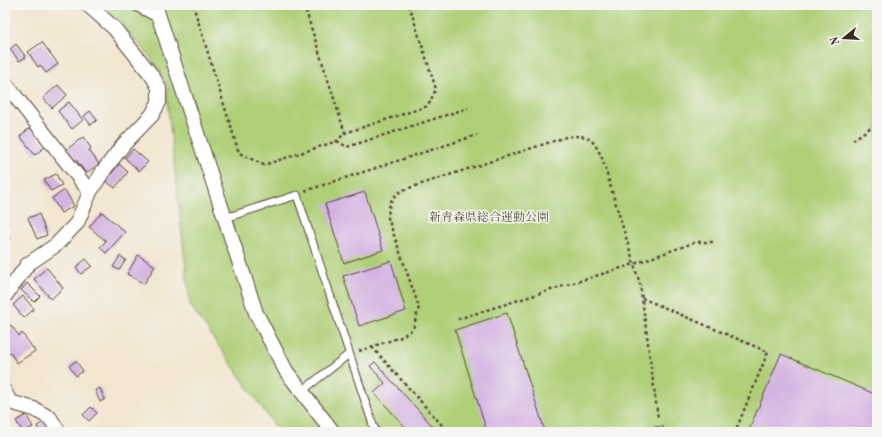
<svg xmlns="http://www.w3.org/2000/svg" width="882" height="437" viewBox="0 0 882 437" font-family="'Old Standard TT','Noto Serif JP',serif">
<rect width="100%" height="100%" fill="#f6f6f2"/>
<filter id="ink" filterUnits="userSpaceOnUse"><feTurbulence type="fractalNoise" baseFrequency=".025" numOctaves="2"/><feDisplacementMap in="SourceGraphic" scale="8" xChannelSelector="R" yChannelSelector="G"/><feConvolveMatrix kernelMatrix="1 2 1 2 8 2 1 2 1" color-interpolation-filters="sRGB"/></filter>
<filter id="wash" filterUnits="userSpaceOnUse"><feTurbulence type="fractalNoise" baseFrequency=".012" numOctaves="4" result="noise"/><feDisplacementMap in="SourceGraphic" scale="16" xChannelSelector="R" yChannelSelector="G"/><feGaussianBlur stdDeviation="0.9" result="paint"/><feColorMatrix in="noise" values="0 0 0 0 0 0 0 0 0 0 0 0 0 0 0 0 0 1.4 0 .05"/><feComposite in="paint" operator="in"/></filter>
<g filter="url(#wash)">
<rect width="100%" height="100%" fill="#f2e6d0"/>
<path fill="#afcf77" stroke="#757c4a" d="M102 5H877V432H279L190 305 167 100C167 95 168 89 167 85 161 65 118 20 102 5Z"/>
<g id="blocks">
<path fill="#d4b4e2" d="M42 42 58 64 46 73 40 65 38 67 28 52Z
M16 44 26 57 19 61 10 49Z
M58 85 67 95 52 108 43 98Z
M69 102 83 120 72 129 58 111Z
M90 111 97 120 91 125 84 116Z
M31 127 46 146 35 155 20 136Z
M83 137 91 148 89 150 99 164 86 173 76 160 74 161 66 150Z
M133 149 148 162 139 171 125 158Z
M119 164 128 172 115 188 106 181Z
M56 174 62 185 51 191 44 180Z
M65 190 74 206 61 213 52 198Z
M365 192 383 250 344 263 325 204Z
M102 212 125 232 106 253 100 247 106 241 89 227Z
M39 214 47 235 37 239 28 218Z
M5 215 9 225 5 227 10 239 5 241Z
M138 255 155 266 144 284 127 274Z
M120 256 126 260 119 270 113 267Z
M86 259 92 266 81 274 76 267Z
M391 261 406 311 359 326 343 276Z
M47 268 63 288 51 299 34 279Z
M27 283 40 296 34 302 21 290Z
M23 296 34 309 24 318 13 305Z
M507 313 545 431V432H487L455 330Z
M11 325 19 336 22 333 35 351 17 363 10 352 8 354 5 350V329Z
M781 354 877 395V432H748Z
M76 361 83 371 76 376 69 366Z
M375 362 390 379 438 432H410L374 393 385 383 370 366Z
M100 388 105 399 100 402 95 390Z
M91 407 97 413 89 421 83 415Z
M26 415 33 427 23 432 16 421Z
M44 422 50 432H40L37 426Z
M663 426 664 432H625V431Z"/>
</g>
</g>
<g filter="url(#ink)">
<use href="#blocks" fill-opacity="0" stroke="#564639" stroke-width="1"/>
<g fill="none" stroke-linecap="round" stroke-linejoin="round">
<g stroke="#564639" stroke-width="9">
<path id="service" d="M132 5 160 20
M225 218 297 195 374 428 377 432
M301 392 349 354"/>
</g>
<g stroke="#564639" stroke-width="16">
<path id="minor" d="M155 5 256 313 286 371 333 432
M5 83 90 192
M5 296 28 264 56 245 77 223 90 192 104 170 124 144 152 115 159 102V88L153 77 114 28 88 5
M5 392 10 402 34 409 50 418 59 432"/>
</g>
<path stroke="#564639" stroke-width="2.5" stroke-dasharray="3 3" stroke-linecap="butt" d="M193 5 239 153 264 165 337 141 345 133 428 106 436 89 409 5
M304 5 345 133
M853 140 877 123
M337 141 347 147 468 108
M305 191 477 135
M642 298 768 352 735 432
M458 319 634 264 696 242H713
M372 347 448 432
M359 351 401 337 413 329 419 307 388 218C389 203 390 198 403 190L566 137C588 134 593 138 602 158L640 284 658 418"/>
<use href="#service" stroke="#fff" stroke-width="7"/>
<use href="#minor" stroke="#fff" stroke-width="14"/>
</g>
</g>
<g text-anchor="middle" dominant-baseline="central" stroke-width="3" stroke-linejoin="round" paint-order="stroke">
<g font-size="12" fill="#585334" stroke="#f6f6f2">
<text x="489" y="218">新青森県総合運動公園</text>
</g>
</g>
<rect width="882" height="437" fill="none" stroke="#f6f6f2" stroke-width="20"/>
<g transform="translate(844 38) rotate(252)" stroke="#f6f6f2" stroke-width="3" paint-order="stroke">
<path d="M0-3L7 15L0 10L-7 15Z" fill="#3b2a1e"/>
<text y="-6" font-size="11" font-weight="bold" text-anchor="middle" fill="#3b2a1e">N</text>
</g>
</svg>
